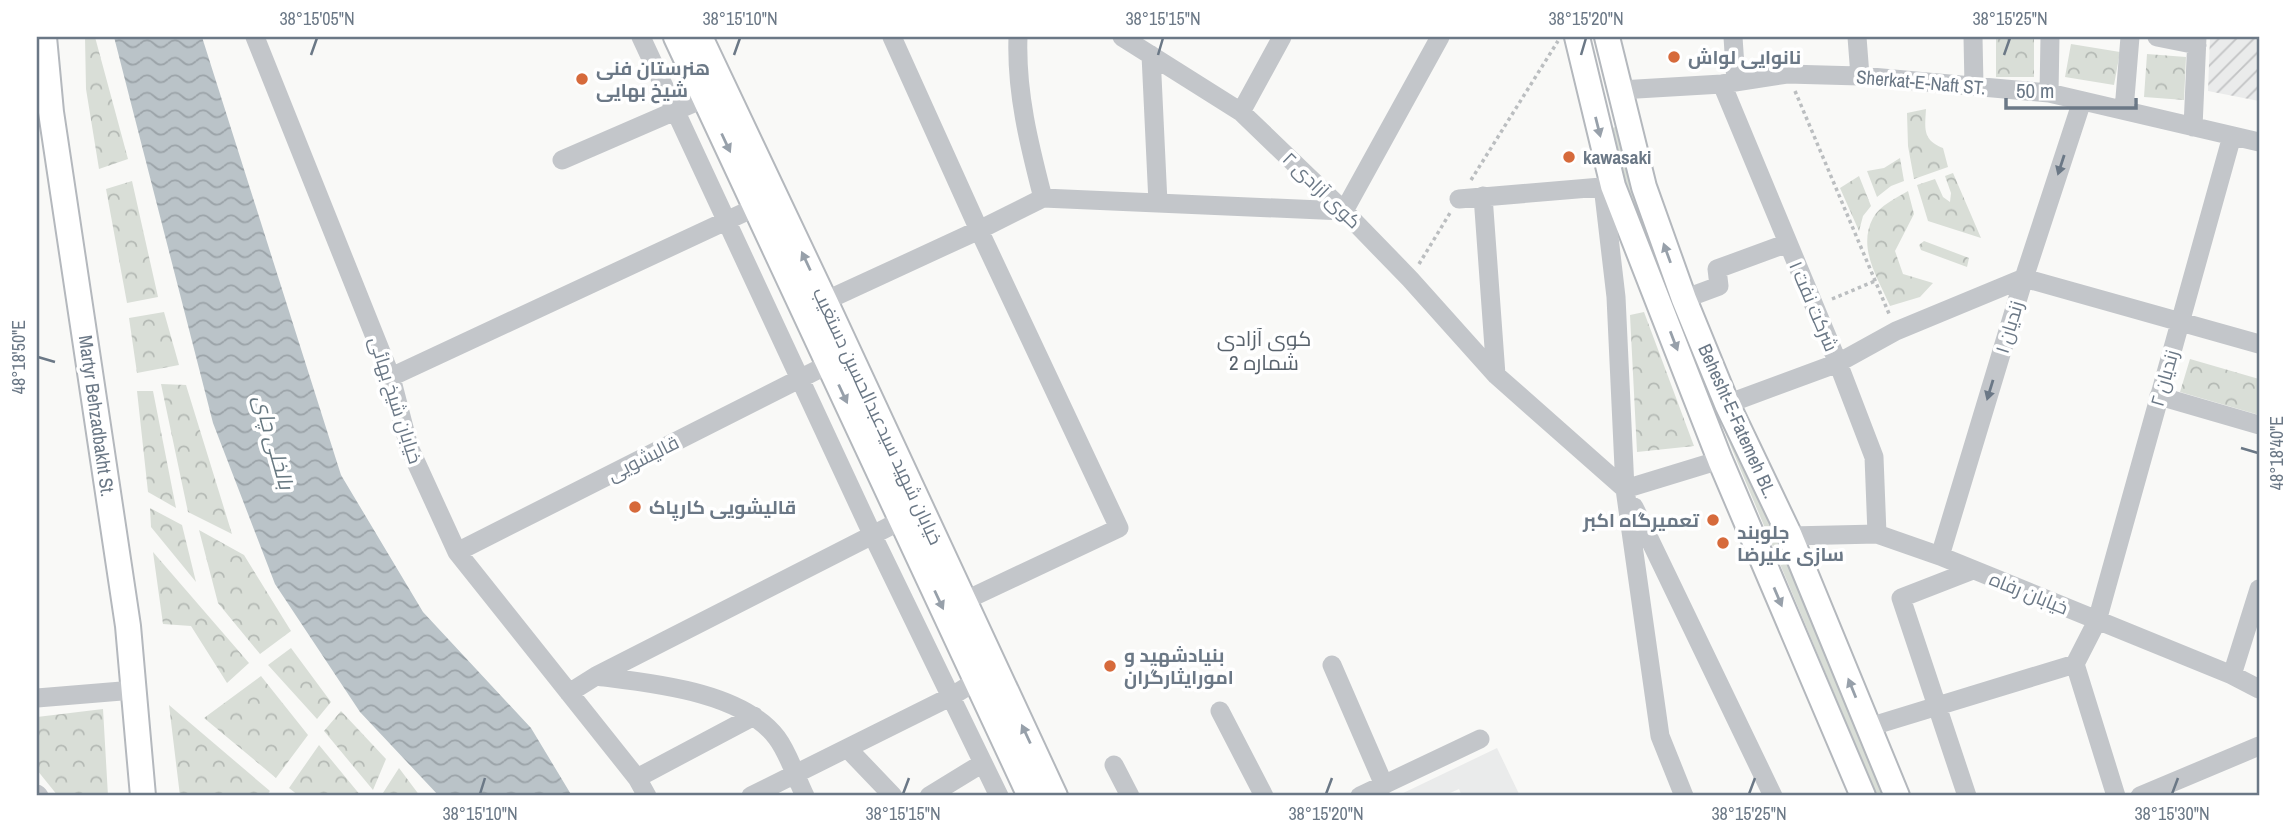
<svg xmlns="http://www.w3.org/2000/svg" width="2296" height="833" viewBox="0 0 2296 833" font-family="'Archivo Narrow',Cairo,sans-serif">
<defs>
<pattern id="industrial-furrows" width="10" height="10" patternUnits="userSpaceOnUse" patternTransform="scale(1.75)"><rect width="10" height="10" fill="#eaebeb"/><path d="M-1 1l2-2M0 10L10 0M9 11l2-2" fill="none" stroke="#c2c3c4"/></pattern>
<pattern id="park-crowns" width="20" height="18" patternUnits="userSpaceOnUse" patternTransform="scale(1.75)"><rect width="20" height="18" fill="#d9ded7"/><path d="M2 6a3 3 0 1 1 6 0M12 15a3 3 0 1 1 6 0" fill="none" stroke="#b4b9b4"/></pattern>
<pattern id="water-waves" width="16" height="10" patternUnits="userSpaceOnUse" patternTransform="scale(1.75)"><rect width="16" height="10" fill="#bac3c8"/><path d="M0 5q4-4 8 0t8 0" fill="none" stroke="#9ba3a8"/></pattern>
</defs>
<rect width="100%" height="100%" fill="#f9f9f7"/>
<path fill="#eaebeb" d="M1497 748 1520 796H1462L1459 789 1443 796H1397Z"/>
<path fill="url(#industrial-furrows)" d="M2210 37H2259V101L2208 91Z"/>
<path fill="#d9ded7" d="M1615 127 1632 184 1886 796H1877L1701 375 1626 188 1613 128Z"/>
<path fill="url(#park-crowns)" d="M85 37H95L128 159 99 169 86 89Z
M1996 39H2034V77H1996Z
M2071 44 2120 52 2114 85 2065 77Z
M2147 54 2186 57 2184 100 2144 97Z
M1926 109C1925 128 1922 140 1943 148L1948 167 1914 179 1908 146 1907 113Z
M1900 158 1904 181 1891 186 1877 197 1867 171 1884 168Z
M1953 173 1981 238 1928 221 1917 185 1935 179 1943 197 1950 202 1951 193 1945 176Z
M1859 176 1871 206 1863 216 1859 231 1840 188Z
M132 181 158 297 127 303 106 189Z
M1908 191 1914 214 1895 251 1903 274 1933 283 1920 297 1890 306C1878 278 1857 248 1873 218 1879 206 1896 198 1908 191Z
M1924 241 1969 258 1967 267 1921 250 1919 245Z
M164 312 179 365 137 373 129 318Z
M1644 312 1694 446 1637 452 1630 315Z
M2190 359 2259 379V415L2180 392Z
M161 384 186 385 232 534 188 512Z
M137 391H153L176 508 148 492Z
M150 508 182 525 196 582 151 527Z
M199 530 244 555 291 631 260 654 218 603Z
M153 552 249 663 227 683 191 626 163 624Z
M291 648 331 702 317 719 268 665Z
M261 676 308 735 276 778 204 718Z
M169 705 270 791 266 796H180Z
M103 709 108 796H58L37 770V717Z
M341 711 386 759 373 790 324 731Z
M319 745 361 796H299L289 788Z
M399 768 420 796H381Z"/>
<path fill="url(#water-waves)" d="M114 37H202L341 475 423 612 531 728 572 796H439L360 712 275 584 213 423Z"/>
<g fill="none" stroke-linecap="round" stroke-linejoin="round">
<g stroke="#b4b8bd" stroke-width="28">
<path id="major" d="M44 37 51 112 128 626 143 796
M676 37 1030 796
M700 37 825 301 1055 796
M1577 37 1613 186 1720 460 1863 796
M1607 37 1644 187 1684 299 1727 404 1790 536 1897 796"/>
</g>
<path stroke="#bbbec0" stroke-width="3.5" stroke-dasharray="3.5 3.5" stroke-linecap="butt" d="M1795 91 1890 316
M1471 180 1558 41
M1419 264 1450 213
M1832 299 1875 281"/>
<path stroke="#c3c6ca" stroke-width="19" d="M255 37 391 377 409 447 457 552 637 778 647 796
M641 37 873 536 999 796
M1122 37 1241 112 1344 211 1410 279 1496 375 1625 489 1720 460
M1733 37 1736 82
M1857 37 1860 76
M1973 37 1974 86
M2157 37 2197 45
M1151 55 1158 203
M1722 84 1838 363 1874 457 1877 534
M1620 90 1722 84 1787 74 1860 76 2049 93 2259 142
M2049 93 2050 37
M2124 110 2130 37
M1241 112 1282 37
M2193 127 2197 37
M562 160 705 98
M1603 186 1616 297 1625 489 1660 736 1684 796
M1483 196 1496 375
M1043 198 1344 211 1440 37
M1459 199 1613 186
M2024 278 2259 344
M1684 299 1719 286 1717 269 1788 243
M825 301 979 230 892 37
M391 377 756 207
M2159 396 2259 425
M1727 404 1838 363 1896 331 2024 278
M1634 507 1773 796
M1790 536 1877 534 1940 556 2232 675 2259 689
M457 552 829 364
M1940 556 2024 278 2082 101
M964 601 1119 528 979 230 1043 198C1029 144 1016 92 1018 37
M1332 665 1384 785
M2232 675 2259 589
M596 676C650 683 742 691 777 738 789 754 796 778 805 796
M569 693 596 676 902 520
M37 698 134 690
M1220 711 1264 796
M1869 727 2075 664
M848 749 893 796
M1114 765 1130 796
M637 778 754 716
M37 794 39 796
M751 796 952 696 976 681
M929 796 983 763
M1360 796 1480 739
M1967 796 1901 598 1973 570
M2116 796 2075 664 2097 621 2232 136
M2140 796 2259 746"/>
<use href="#major" stroke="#fff" stroke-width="24"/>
</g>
<defs><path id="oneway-solid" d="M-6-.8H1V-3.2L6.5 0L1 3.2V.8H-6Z" transform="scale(1.75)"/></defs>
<g fill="#97a0aa">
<use href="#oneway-solid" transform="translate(1598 127) rotate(76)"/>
<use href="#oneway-solid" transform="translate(726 143) rotate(65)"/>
<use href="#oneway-solid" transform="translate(1667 253) rotate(-110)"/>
<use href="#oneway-solid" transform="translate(806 261) rotate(-115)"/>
<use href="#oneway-solid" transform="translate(1674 341) rotate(69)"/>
<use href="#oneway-solid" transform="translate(843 394) rotate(65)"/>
<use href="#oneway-solid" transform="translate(1778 597) rotate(67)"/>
<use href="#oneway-solid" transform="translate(939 600) rotate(65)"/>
<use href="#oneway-solid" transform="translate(1852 688) rotate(-112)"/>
<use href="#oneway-solid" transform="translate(1026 734) rotate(-115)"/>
</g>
<g fill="#6b7886">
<use href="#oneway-solid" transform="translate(2061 165) rotate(108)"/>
<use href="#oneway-solid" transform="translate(1990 390) rotate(107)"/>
</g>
<path fill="none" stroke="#6b7886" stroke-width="2.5" d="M311 55 317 38M734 55 740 38M1158 55 1163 38M1581 55 1586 38M2004 55 2010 38M38 357 55 362M2241 448 2258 453M480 794 485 778M903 794 909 778M1326 794 1332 778M1749 794 1755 778M2172 794 2178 778"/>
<g fill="#d66a3b" stroke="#fff" stroke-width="2.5">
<circle cx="1674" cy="57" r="7"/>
<circle cx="582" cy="79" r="7"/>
<circle cx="1569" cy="157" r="7"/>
<circle cx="635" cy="507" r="7"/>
<circle cx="1713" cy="520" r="7"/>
<circle cx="1723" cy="543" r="7"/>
<circle cx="1110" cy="666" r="7"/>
</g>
<g text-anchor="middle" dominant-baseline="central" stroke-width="7" stroke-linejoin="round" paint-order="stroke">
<g font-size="19" font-weight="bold" fill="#6b7886" stroke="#fff" text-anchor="start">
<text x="1688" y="57">نانوایی لواش</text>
<text x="596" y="68">هنرستان فنی<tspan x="596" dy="22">شیخ بهایی</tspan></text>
<text x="1583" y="157">kawasaki</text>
<text x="649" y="507">قالیشویی کارپاک</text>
<text x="1699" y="520" text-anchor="end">تعمیرگاه اکبر</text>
<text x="1737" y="532">جلوبند<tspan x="1737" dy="22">سازی علیرضا</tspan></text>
<text x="1124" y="655">بنیادشهید و<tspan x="1124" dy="22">امورایثارگران</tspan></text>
</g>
<g font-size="19" fill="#6b7886" stroke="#fff">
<text transform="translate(1921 82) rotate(5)">Sherkat-E-Naft ST.</text>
<text transform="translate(1322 190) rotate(44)">کوی آزادی ۲</text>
<text transform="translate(1814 306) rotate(67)">شرکت نفت ۱</text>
<text transform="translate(2009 327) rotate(-73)">زندیان ۱</text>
<text transform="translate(2164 378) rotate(-74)">زندیان ۲</text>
<text transform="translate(396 400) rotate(72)">خیابان شیخ بهائی</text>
<text transform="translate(97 416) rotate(82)">Martyr Behzadbakht St.</text>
<text transform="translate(878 416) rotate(65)">خیابان شهید سیدعبدالحسین دستغیب</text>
<text transform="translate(1738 421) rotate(66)">Behesht-E-Fatemeh BL.</text>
<text transform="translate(643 458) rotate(-27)">قالیشویی</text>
<text transform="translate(2029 593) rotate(22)">خیابان رفاه</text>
</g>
<g font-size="21" fill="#58626c" stroke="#fff">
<text x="1264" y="338">کوی آزادی<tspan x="1264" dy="24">شماره 2</tspan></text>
</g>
<g font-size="21" font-style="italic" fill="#677881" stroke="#fff">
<text transform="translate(274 442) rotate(74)">بالخلی چای</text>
</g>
</g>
<rect width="2296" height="833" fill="none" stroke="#ffffff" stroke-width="77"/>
<path d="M2006 98v10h130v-10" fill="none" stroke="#6b7886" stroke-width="3.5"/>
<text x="2016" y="98" font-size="21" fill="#6b7886" stroke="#ffffff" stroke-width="5" paint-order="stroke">50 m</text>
<rect x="38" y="38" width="2220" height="756" fill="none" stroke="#6b7886" stroke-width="2.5"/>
<g font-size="18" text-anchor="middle" fill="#6b7886">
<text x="317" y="25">38°15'05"N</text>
<text x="740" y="25">38°15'10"N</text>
<text x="1163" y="25">38°15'15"N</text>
<text x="1586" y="25">38°15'20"N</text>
<text x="2010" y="25">38°15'25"N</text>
<text transform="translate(19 357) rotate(-90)" y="6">48°18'50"E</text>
<text transform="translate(2277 453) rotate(-90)" y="6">48°18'40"E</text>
<text x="480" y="820">38°15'10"N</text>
<text x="903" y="820">38°15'15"N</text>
<text x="1326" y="820">38°15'20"N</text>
<text x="1749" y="820">38°15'25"N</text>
<text x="2172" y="820">38°15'30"N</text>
</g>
</svg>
